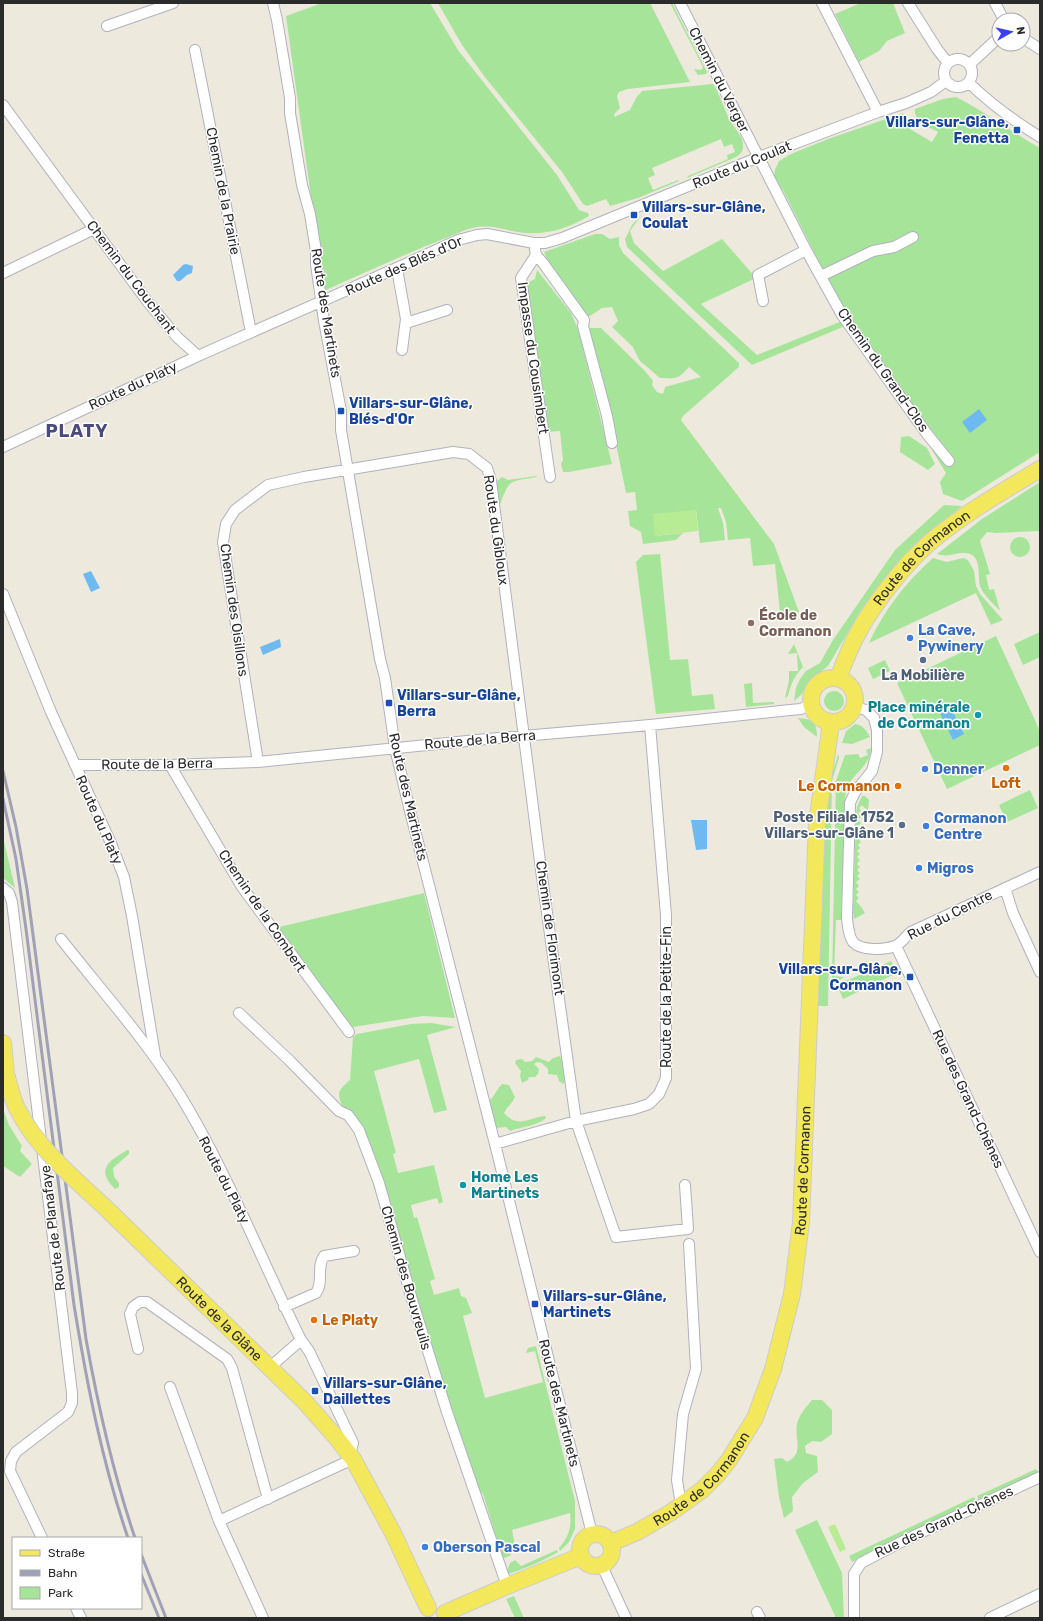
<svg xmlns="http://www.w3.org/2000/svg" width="1043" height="1621" viewBox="0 0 1043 1621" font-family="Rubik,sans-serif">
<rect width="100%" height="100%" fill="#ede9dd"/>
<path fill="#a6e599" d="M322 3H430L458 50 557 175 579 210 588 213 589 216C565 230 544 236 517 232 501 229 490 224 472 228 455 233 438 242 421 248 389 262 356 276 324 291L286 16Z
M438 3H650L690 82 628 89 619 92 617 96 620 108 615 113 614 117 630 110 636 98 642 91 713 84C721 96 724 110 731 122 735 129 744 137 743 147 743 152 740 154 736 157L687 178 688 176 728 159 727 155 735 152 732 144 724 147 721 139 652 168 655 175 648 178 653 190 678 180 679 181 638 198 610 206 606 199 587 206 583 204 562 172 484 76 462 45Z
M670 3H672L707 72 706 74 698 75 694 69 701 70 703 67Z
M861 3H893L905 33 887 41 879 51 859 62 835 14Z
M956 97C986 112 1011 132 1040 148V452L962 501 943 494 940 482 946 473 932 450 939 439 896 388 837 298 784 192 774 176 775 170 779 161 791 154 828 139 903 113 910 129 932 142 938 132C929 127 913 121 915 109L943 99Z
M642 214 630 231 634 243 663 271 722 239 756 278 701 304 757 355 842 321 845 326 752 365 627 247 625 239 632 225Z
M595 234H602L610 239 619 237V245L623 253 739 363V367L683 416 681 420 774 544 799 612 792 614 793 616 788 618 787 612 780 613 775 564 753 566 750 538 728 540 726 522 721 508H718L723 523 725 540 700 543 696 510 655 536 683 533 676 540 643 544 641 532 630 526 628 511 637 510 635 492 626 493 616 444 585 328H601L645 371 653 381 652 385 657 392 663 394 665 387 701 377 689 367C678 379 677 379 660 378L640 361 632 346 612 327 618 321 612 307 602 308 590 316H587L550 266 544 252Z
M537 270 571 313 578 329 612 464 569 472H563L561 464 563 460 560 431 547 432 525 284 535 279Z
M909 436 927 448 935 464 928 470 900 452 901 437Z
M536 476 537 477C507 482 510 479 499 507L496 482 502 477 508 480Z
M1040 482V531L996 533 987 532 980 541 990 574 986 575 989 590 994 589 1000 611C994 604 983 595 980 586 977 575 983 554 965 553 954 552 950 558 937 554L982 519Z
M944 505 962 506 924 537 886 577 860 612 828 666 813 678 801 695 794 701 796 688 800 679 806 671 820 663 833 640 895 550Z
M1010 547a10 10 0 1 1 20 0a10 10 0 1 1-20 0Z
M660 554 670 660 688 659 692 696 713 694 715 709 656 714 636 562 643 555Z
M933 558 947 562 963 558 968 560 974 571 976 586 980 594 1003 620 991 625 976 593 869 643C884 610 906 582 933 558Z
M1040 632V657L1023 665 1014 644Z
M996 636 1034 718 1040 732V745L947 789 897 683Z
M794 644 803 667C794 676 791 684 788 696L785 698 789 680V671H798L797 653 788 654Z
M885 660 890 671 873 679 868 668Z
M752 683 753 703 774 702V704L746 707 744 684Z
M824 701a10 10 0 1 1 20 0a10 10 0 1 1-20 0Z
M798 718C812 719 817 722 817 737L804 727Z
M855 724C863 725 866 730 870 737L852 744 842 743 846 731Z
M871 748C871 764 855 773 848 785 846 789 846 794 845 798L841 920H836L834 976 843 977V978L836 982 832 979 836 781 845 755 858 754 860 758 868 755 866 750Z
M838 755H839V758L832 781 828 1006H817L824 829 831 777Z
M1030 790 1038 808 1007 822 999 805Z
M862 796H865L869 800 868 811 862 805 859 808 861 811 858 813 861 817 858 820 861 823 858 826 861 829 858 832 860 835 858 838 861 842 858 845 860 848 857 851 860 854 857 857 860 860 857 864 860 867 857 870 860 873 857 876 860 879 856 882 859 886 856 889 859 892 856 895 859 898 856 901 862 908 865 913 854 919 853 912 856 814 857 807Z
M3 837 15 888 3 878Z
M424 893 455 1018 423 1016 353 1027 348 1025 279 927Z
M891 961 897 973 843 999 837 985Z
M431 1023 456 1027 427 1035 447 1110 434 1113 419 1059 374 1071 396 1153 393 1154 398 1173 434 1165 443 1202 439 1204 437 1198 411 1205 414 1218 417 1217 435 1279 430 1281 434 1295 459 1288 461 1296 466 1298 472 1313 463 1316 485 1398 543 1382 535 1351 526 1353 528 1348 536 1346 575 1501V1529L569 1542 560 1551 559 1548C568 1538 572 1527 570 1513L512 1530C514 1540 516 1546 511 1555L505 1558 502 1556 483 1494 480 1491 416 1308 380 1182 350 1113V1109L343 1108C337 1093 337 1091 350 1080L353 1037 357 1034 411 1024Z
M560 1056C564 1064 563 1072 565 1081L563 1084 559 1081 557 1075 548 1074V1069L542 1063 537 1062 534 1064 539 1069 538 1074 535 1077H529L528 1080 522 1083 520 1076 521 1071 515 1063 516 1060 522 1059 525 1062 532 1061 536 1057 549 1062 553 1058Z
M502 1084 509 1085 515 1097C512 1104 507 1107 504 1113 519 1129 527 1118 545 1116L546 1118C539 1125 521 1127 510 1131L506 1127 497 1128 495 1127 489 1101C495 1096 496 1090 502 1084Z
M3 1109 9 1125 22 1146 20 1151 32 1164 20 1177 3 1166Z
M127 1150H129V1154L113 1168 114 1177 119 1183V1187L115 1189C95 1169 109 1161 127 1150Z
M812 1400H822L832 1410V1434L821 1442 812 1441 805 1446 806 1453 817 1456 818 1472 803 1483 792 1497 793 1511 784 1518 779 1497 774 1459 782 1458 787 1462C805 1453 794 1439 797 1424 799 1415 806 1407 812 1400Z
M1036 1469 1039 1474 980 1502 977 1496Z
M974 1497 977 1503 852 1562 849 1556Z
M817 1520 842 1573 844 1618H836L795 1530Z
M557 1550 558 1552C543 1561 526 1568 509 1574L507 1571 510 1563 515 1560 521 1566Z
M514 1596 524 1618H515L506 1599Z"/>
<path fill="#b8ec94" d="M696 510 698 531 655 536 653 514Z
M835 1524 846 1549 840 1552 828 1527Z"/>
<path fill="#6fb9f1" d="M186 264 193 266 192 273 187 275 180 281H177L173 275 183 265Z
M979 409 987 420 970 433 962 422Z
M91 571 100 588 91 592 83 574Z
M280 639 281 647 263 655 260 647Z
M951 708 964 734 953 740 940 713Z
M691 820H707V849L696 850Z"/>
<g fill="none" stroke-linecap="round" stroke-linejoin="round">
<g stroke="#b1b1bf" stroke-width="12">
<path id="street" d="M273 3 277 20 290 98V113L302 185 310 214 316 251V264L324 321 341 411V430L380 659 385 678 395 748 409 807 495 1144 592 1534
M680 3 806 250 842 315 927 434 949 461
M822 3 878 112
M908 3 937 49 948 63
M995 3 1004 20
M107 26 173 3
M1023 38 1040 49
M195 50 251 332
M944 73a14 14 0 1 1 28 0a14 14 0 1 1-28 0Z
M970 64 999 37
M969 83C991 104 1014 121 1040 137
M3 105 147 301 177 337 198 356C285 317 372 280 458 240L477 235 487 234 534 243H545L562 238 759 157 878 112 906 103 931 92 946 81
M534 243 536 255 521 278 550 477
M536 255 543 263 584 320 583 326 607 416 612 443
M397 269 406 319 402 350
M3 273 94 229
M821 276 873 251 894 247 913 237
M763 301 758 275 806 250
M406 323 447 310
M3 447 198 356
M3 594 51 712 110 841 124 877 132 916 155 1055
M855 707 866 710 874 718 877 730V752L872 771 855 792 850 803 847 918C848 926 848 935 853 942 861 951 884 950 895 946 901 944 906 936 911 932L1040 872
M258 762 223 542 226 524 235 510 268 485 304 477 453 452 469 454 487 468 491 481 542 877 576 1121 616 1237 688 1229 685 1185
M75 765H170L258 762 487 739 650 725 790 710 801 709 811 704
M170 765 242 887 349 1032
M3 888 9 893 12 902 72 1393V1403L68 1412 16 1452 11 1461 10 1471 42 1538
M1005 888 1013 913 1040 972
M61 939C101 990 146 1040 180 1095 227 1172 261 1259 301 1340L269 1368
M896 946 1040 1252
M239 1013 290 1061 339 1111 348 1115 359 1130 379 1183 413 1303 447 1412 507 1586
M495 1144 576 1121 634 1109 649 1104 659 1094 666 1078V915L650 725
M284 1307 316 1293C324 1282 316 1267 324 1256L354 1251
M301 1340 309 1351 353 1443 350 1455
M138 1349 130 1314 133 1307 140 1302H147L227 1359 232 1368 268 1499
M170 1387 219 1521
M681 1505 677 1480 683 1414 696 1369 689 1244
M602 1566 626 1618
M76 1608 81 1618
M757 1612 760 1618
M263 1618 219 1521 353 1459
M854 1618V1574L861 1563 901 1542 1040 1477
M990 1618 1040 1594"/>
</g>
<g stroke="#ccc" stroke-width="18">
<g id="primary">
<circle cx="833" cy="700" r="22"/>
<path id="s1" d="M838 678C845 662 850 646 859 631 874 603 905 564 929 543 963 514 1002 492 1040 469"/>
<path d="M3 1043 6 1074"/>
<path id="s2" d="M112 1214 305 1402 335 1436 353 1459 393 1533 428 1608"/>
<circle cx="596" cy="1550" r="16"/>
<path id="s3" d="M611 1543 637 1532 670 1513 702 1490 717 1475 729 1460 755 1418 773 1369 792 1294 801 1222 817 823 831 723"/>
<path d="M445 1613 507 1586 581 1556"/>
</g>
</g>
<use href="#street" stroke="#fff" stroke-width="10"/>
<use href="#primary" stroke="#f3e85c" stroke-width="16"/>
<path stroke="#a0a0b6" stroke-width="3" d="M3 771 16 827 27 889 86 1339C98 1406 113 1473 135 1538
M3 799 16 859 26 929 74 1305C87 1384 102 1462 128 1538
M141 1554 166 1618
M141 1574 159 1618"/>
<g stroke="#ccc" stroke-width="18" stroke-linecap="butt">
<path id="primary-bridge" d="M6 1074C10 1087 12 1100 19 1112 39 1151 81 1184 112 1214"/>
</g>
<use href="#primary-bridge" stroke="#f3e85c" stroke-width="16"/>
</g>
<g fill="#1a4fb4" stroke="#fff" stroke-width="1.5">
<rect x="1013" y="126" width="8" height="8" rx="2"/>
<rect x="630" y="211" width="8" height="8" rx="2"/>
<rect x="337" y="407" width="8" height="8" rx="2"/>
<rect x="385" y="699" width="8" height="8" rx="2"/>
<rect x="906" y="973" width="8" height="8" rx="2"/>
<rect x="531" y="1300" width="8" height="8" rx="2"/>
<rect x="311" y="1387" width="8" height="8" rx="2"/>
</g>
<circle fill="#8d6e63" stroke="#fff" stroke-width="1.5" cx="751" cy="623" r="4"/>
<g fill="#3f7fe0" stroke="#fff" stroke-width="1.5">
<circle cx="910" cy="638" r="4"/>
<circle cx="925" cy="769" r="4"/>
<circle cx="926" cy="826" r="4"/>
<circle cx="919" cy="868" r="4"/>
<circle cx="425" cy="1547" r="4"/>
</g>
<g fill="#5c6f8a" stroke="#fff" stroke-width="1.5">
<circle cx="923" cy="660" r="4"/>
<circle cx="902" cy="825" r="4"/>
</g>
<g fill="#0f9aa8" stroke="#fff" stroke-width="1.5">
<circle cx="978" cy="715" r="4"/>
<circle cx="463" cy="1185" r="4"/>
</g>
<g fill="#e8710a" stroke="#fff" stroke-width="1.5">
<circle cx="1006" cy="768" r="4"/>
<circle cx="898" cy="786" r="4"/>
<circle cx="314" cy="1320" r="4"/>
</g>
<g text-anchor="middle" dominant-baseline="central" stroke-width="3" stroke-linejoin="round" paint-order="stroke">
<g font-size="14" fill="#2b2b2b" stroke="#fff">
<text transform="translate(719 80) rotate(63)">Chemin du Verger</text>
<text transform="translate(742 165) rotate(-22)">Route du Coulat</text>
<text transform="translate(223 191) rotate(79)">Chemin de la Prairie</text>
<text transform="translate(404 266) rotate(-24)">Route des Blés d'Or</text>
<text transform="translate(131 277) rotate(53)">Chemin du Couchant</text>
<text transform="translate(326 313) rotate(81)">Route des Martinets</text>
<text transform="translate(533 358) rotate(82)">Impasse du Cousimbert</text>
<text transform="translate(883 370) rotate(55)">Chemin du Grand-Clos</text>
<text transform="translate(133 386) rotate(-25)">Route du Platy</text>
<text transform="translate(496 530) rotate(82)">Route du Gibloux</text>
<text stroke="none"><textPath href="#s1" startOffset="149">Route de Cormanon</textPath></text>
<text transform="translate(234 610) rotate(82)">Chemin des Oisillons</text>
<text transform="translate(480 740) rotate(-5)">Route de la Berra</text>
<text transform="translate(157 764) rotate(-1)">Route de la Berra</text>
<text transform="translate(408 797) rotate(77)">Route des Martinets</text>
<text transform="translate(99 820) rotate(66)">Route du Platy</text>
<text transform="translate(262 911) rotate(56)">Chemin de la Combert</text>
<text transform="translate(950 915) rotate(-27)">Rue du Centre</text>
<text transform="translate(550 928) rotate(82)">Chemin de Florimont</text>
<text transform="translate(666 997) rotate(-90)">Route de la Petite-Fin</text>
<text transform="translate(968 1099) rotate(65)">Rue des Grand-Chênes</text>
<text stroke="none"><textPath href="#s3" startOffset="449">Route de Cormanon</textPath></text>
<text transform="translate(224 1180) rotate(63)">Route du Platy</text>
<text transform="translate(53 1228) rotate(-97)">Route de Planafaye</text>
<text transform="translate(406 1278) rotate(74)">Chemin des Bouvreuils</text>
<text stroke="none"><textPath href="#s2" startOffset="150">Route de la Glâne</textPath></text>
<text transform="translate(559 1403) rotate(76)">Route des Martinets</text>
<text stroke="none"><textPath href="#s3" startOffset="113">Route de Cormanon</textPath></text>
<text transform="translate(944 1522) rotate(-25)">Rue des Grand-Chênes</text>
</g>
<g font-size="14" font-weight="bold" fill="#164399" stroke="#fff" text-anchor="start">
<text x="1009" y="122" text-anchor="end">Villars-sur-Glâne,<tspan x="1009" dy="16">Fenetta</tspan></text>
<text x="642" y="207">Villars-sur-Glâne,<tspan x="642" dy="16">Coulat</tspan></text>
<text x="349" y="403">Villars-sur-Glâne,<tspan x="349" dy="16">Blés-d'Or</tspan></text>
<text x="397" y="695">Villars-sur-Glâne,<tspan x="397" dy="16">Berra</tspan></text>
<text x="902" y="969" text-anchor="end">Villars-sur-Glâne,<tspan x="902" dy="16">Cormanon</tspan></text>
<text x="543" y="1296">Villars-sur-Glâne,<tspan x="543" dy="16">Martinets</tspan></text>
<text x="323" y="1383">Villars-sur-Glâne,<tspan x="323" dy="16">Daillettes</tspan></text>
</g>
<g font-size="14" font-weight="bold" fill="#785e54" stroke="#fff" text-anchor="start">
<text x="759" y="615">École de<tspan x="759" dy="16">Cormanon</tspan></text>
</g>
<g font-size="14" font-weight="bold" fill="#366cbe" stroke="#fff" text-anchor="start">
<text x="918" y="630">La Cave,<tspan x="918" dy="16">Pywinery</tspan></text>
<text x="933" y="769">Denner</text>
<text x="934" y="818">Cormanon<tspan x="934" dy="16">Centre</tspan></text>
<text x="927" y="868">Migros</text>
<text x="433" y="1547">Oberson Pascal</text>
</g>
<g font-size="14" font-weight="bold" fill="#4e5e75" stroke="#fff">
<text x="923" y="675">La Mobilière</text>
<text x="894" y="817" text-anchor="end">Poste Filiale 1752<tspan x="894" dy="16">Villars-sur-Glâne 1</tspan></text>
</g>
<g font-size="14" font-weight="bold" fill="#0d838f" stroke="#fff" text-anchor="end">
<text x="970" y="707">Place minérale<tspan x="970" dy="16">de Cormanon</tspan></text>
<text x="471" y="1177" text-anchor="start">Home Les<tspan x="471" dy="16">Martinets</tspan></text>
</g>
<g font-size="14" font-weight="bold" fill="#c56008" stroke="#fff">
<text x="1006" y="783">Loft</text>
<text x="890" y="786" text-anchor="end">Le Cormanon</text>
<text x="322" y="1320" text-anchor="start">Le Platy</text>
</g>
<g font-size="18" font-weight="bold" letter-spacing="1" fill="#4a4b7d" stroke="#fff">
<text x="77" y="431">PLATY</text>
</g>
</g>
<rect width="1043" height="1621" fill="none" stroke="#2b2b2b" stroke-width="8"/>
<rect x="12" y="1537" width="130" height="72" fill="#ffffff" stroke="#aaaaaa"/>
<rect x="20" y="1550" width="20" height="6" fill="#f3e85c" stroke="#aaaaaa"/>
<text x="48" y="1557" font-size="12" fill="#2b2b2b">Straße</text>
<rect x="20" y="1570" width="20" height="6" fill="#a0a0b6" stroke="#aaaaaa"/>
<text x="48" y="1577" font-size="12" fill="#2b2b2b">Bahn</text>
<rect x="20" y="1587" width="20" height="12" fill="#a6e599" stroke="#aaaaaa"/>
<text x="48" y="1597" font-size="12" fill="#2b2b2b">Park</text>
<g transform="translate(1011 32) rotate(82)"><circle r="19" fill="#ffffff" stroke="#aaaaaa"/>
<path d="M0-3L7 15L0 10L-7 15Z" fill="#3b3ffd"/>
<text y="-6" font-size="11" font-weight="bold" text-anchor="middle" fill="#2b2b2b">N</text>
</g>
</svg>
